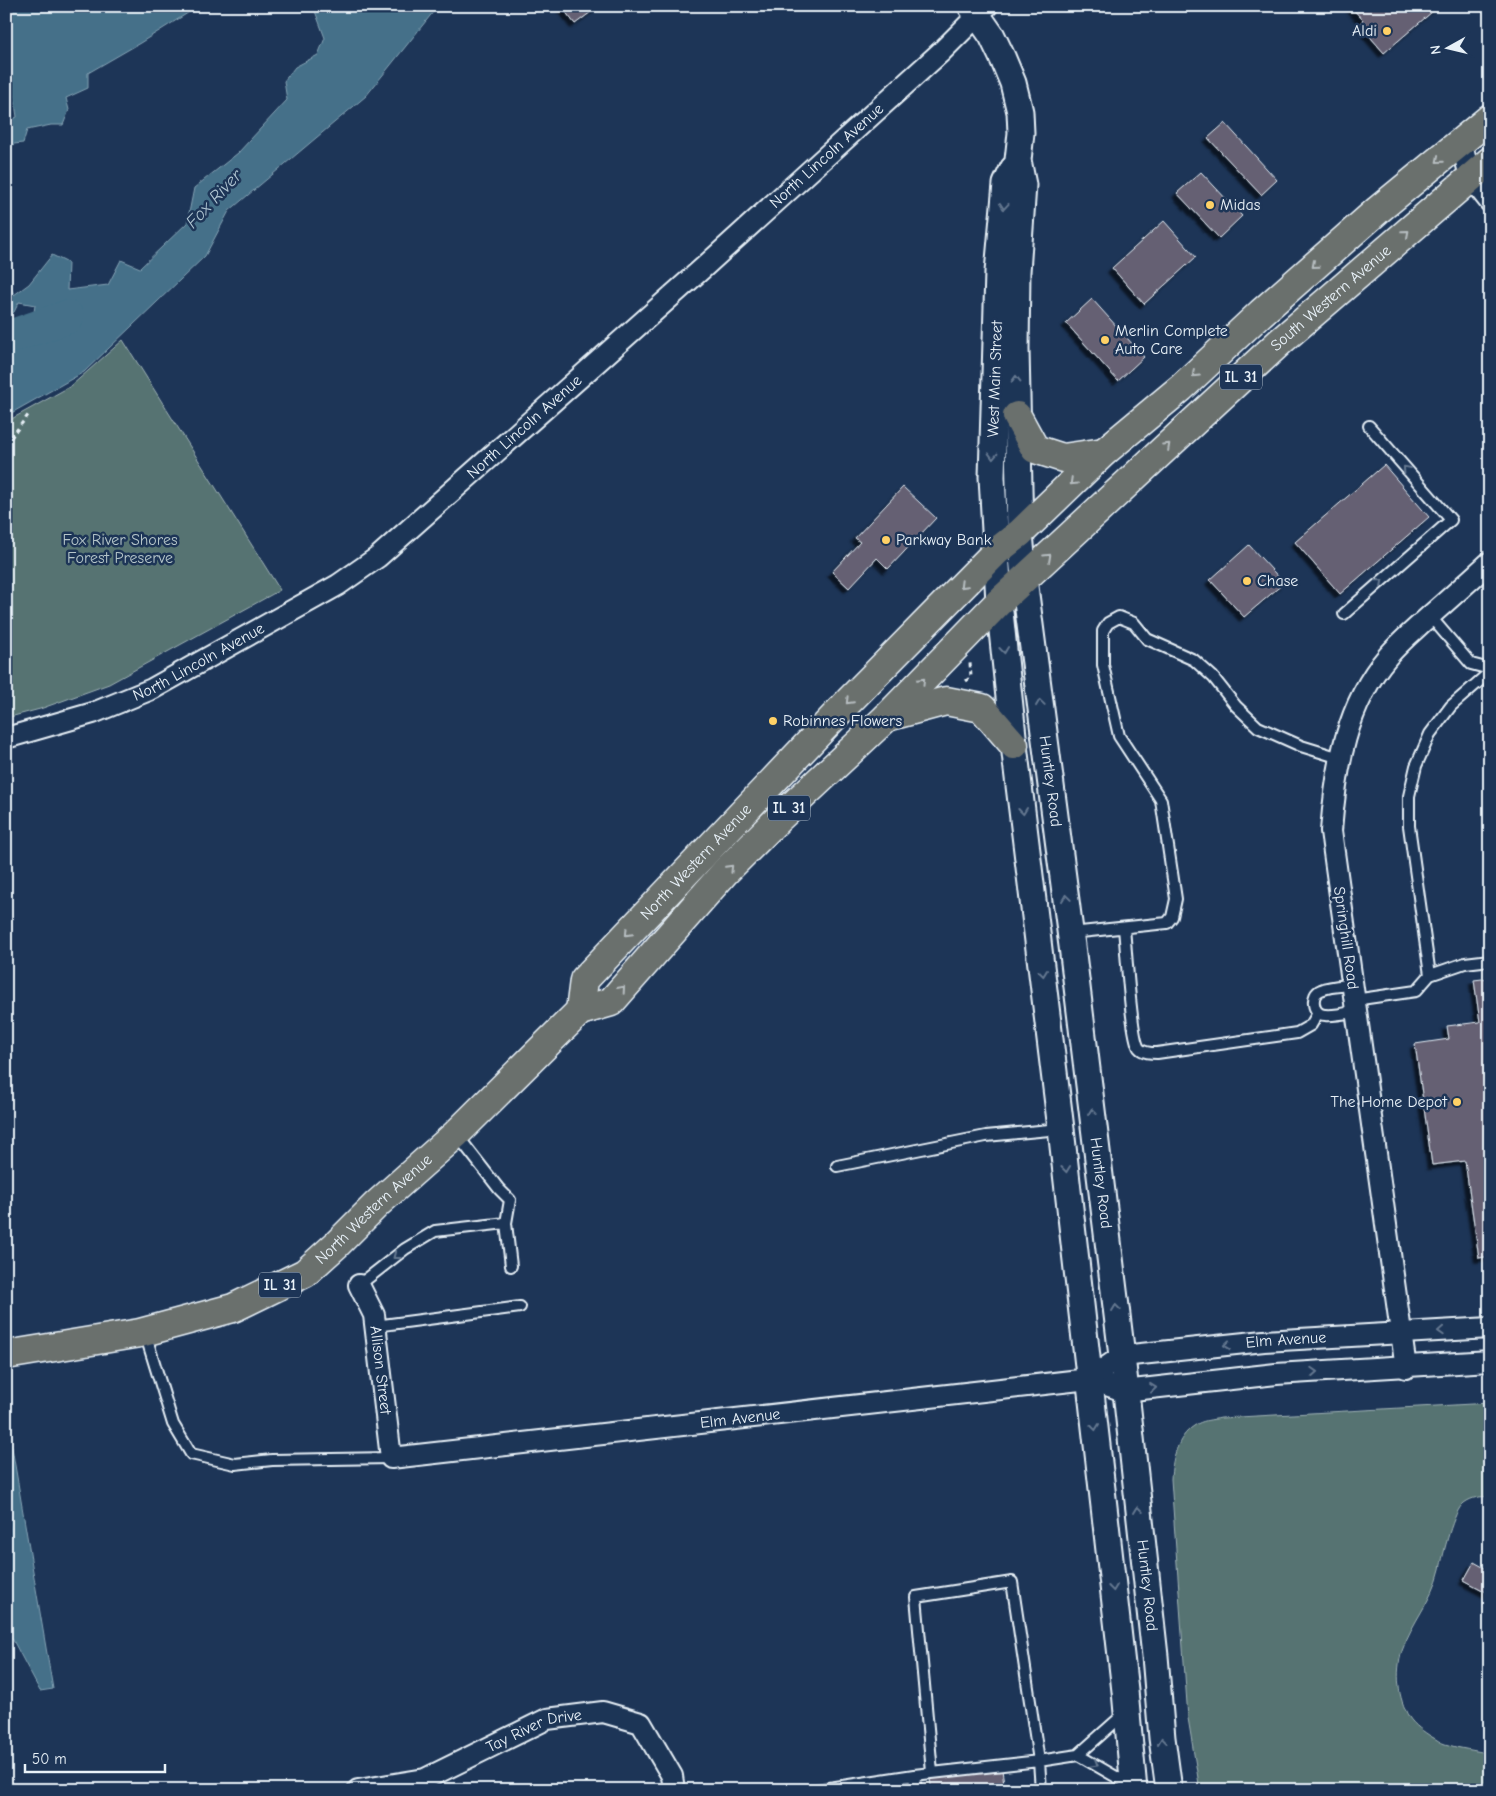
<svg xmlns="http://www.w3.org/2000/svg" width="1496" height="1796" viewBox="0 0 1496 1796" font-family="'Comic Neue',sans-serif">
<defs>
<filter id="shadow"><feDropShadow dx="-4.5" dy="4.5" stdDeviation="1" flood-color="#0009"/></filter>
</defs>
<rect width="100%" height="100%" fill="#1d3557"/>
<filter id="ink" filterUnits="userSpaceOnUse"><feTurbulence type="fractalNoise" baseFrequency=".02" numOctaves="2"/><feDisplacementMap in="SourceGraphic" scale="10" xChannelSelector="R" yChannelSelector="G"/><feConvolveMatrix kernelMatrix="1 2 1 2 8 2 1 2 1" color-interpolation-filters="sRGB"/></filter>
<g filter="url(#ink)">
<path fill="#567372" stroke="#9fb2b5" d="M123 340 280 590 109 684 40 709 6 718V422L71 386Z
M1490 1403V1497C1481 1496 1472 1497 1464 1503 1453 1511 1443 1555 1440 1569 1433 1600 1411 1623 1402 1651 1395 1673 1398 1698 1409 1717 1414 1725 1424 1732 1432 1737 1436 1739 1441 1743 1445 1744 1460 1749 1475 1750 1490 1754V1790H1200L1188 1718 1171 1479C1172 1460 1177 1437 1194 1426 1202 1420 1212 1420 1221 1418Z"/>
<path fill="#447089" stroke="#86a4b5" d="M6 6H199L140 43 88 73V88L66 98 69 110 63 125H51L27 130 23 143 14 144 6 151V123L17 117 14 96 6 95Z
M319 6H438L366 96 229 211 205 256 84 372 6 416V341L20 336 33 320 35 305 19 302 14 312 6 317V277L14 295 29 284 52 255 68 263 67 290 108 285 121 260 140 268 187 223 194 188 238 153 287 100 284 81 295 67 318 55 325 38 315 11Z
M6 1423 8 1424 53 1689 40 1691 6 1627V1541L10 1528 6 1521Z"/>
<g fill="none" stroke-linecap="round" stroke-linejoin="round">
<path stroke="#447089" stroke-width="34" d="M6 338 67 317"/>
</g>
<path fill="#656073" stroke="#e8f1f8" filter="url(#shadow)" d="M561 6H599L575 24Z
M1350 6H1439L1384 53 1359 24 1363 20Z
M1225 123 1277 180 1261 195 1208 138Z
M1201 172 1242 216 1219 238 1177 193Z
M1164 221 1196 257 1144 304 1112 268Z
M1092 299 1144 357 1118 381 1066 323Z
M1384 465 1429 517 1340 594 1295 542Z
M903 487 936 518 888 569 877 558 849 588 832 572 860 542 855 538Z
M1249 545 1284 583 1244 617 1210 580Z
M1490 978V1256L1479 1258 1465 1161 1432 1165 1415 1044 1449 1039 1447 1026 1480 1022 1474 980Z
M1474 1562 1490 1571V1594L1464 1580Z
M1002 1770 1005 1790H932L930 1779Z"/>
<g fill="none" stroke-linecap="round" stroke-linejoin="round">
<g stroke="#e8f1f8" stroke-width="14">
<path id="service" d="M1344 614 1451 520 1369 426
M1430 616 1471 664 1490 669
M1124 928C1126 947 1131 1037 1139 1048 1143 1053 1151 1053 1157 1053L1297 1033 1311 1025 1318 1013
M1071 933 1167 923 1172 917 1176 899 1161 800 1119 736 1103 665V631L1108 623 1119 617 1134 623 1147 639 1194 660 1213 677 1236 706 1258 727 1301 746 1340 758
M1430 975 1465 963 1490 960
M1352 985C1342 986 1330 986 1321 990 1310 994 1312 1015 1325 1015 1335 1016 1346 1013 1356 1011
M1354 1000 1416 991 1430 975 1409 826V796L1416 766 1430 734 1451 706 1490 672
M457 1135 499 1189 510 1200 506 1223 511 1266
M837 1166 986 1136 1060 1129
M359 1285 405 1249 435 1231 506 1223
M375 1326 520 1307
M145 1333 173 1424 191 1454 235 1464 272 1460 391 1458
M1124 1714 1078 1755 1132 1786
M932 1772 916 1597 1012 1582 1039 1761 1041 1790
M816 1790 914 1775
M916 1790 914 1775 1039 1761 1078 1755"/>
</g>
<g stroke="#e8f1f8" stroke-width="24">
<g id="minor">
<path d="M1461 141 1470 177 1490 202"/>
<path id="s1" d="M6 738 93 713 152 689 338 585 378 557 703 268 942 51 987 6"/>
<path id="s2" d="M359 1285 374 1315 391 1458 1089 1379 1124 1391 1276 1374 1490 1361"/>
<path d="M1406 1368 1331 831C1336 769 1346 705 1388 656 1399 643 1412 632 1424 621 1446 602 1468 582 1490 562"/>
<path id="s3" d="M1089 1379 1122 1356 1264 1341 1490 1328"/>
<path id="s4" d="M358 1790 425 1779 547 1719 603 1712 641 1723 672 1776 674 1790"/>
</g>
</g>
<g stroke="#e8f1f8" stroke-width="29">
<g id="tertiary">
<path id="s5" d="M971 6 992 36 1003 59 1013 83 1020 112 1021 133 1018 160 1023 185 1017 272 1016 349 1020 533 1024 579 1072 946 1122 1356 1155 1656 1162 1738 1169 1790"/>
<path d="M1013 169 1006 184 998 272 992 477 999 602 1014 745 1061 1129 1125 1691 1134 1790"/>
</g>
</g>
<g stroke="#e8f1f8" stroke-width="31">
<g id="primary">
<path d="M1017 416 1035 449 1063 458 1104 452"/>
<path d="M887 717 946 701 982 708 1014 745"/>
<path id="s6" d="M580 1011 584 980 849 701 997 551 1020 533 1104 452 1181 388 1261 313 1378 210 1490 118"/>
<path id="s7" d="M6 1355 140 1333 233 1308 305 1273 336 1245 377 1204 456 1134 580 1011 611 1002 725 872 777 820 887 717 999 602 1281 341 1490 161"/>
</g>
</g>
<path stroke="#e8f1f8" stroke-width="3" stroke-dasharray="4 4" stroke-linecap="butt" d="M6 444 29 414
M966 681 971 677 970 663"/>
<use href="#service" stroke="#1d3557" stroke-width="10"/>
<use href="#minor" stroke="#1d3557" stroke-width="20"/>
<use href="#tertiary" stroke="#1d3557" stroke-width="25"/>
<use href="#primary" stroke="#6b706d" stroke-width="28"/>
</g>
<defs><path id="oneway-chevron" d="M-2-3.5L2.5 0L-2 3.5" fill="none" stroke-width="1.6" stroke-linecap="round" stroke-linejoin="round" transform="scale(1.25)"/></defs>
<g stroke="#b6bdc0">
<use href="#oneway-chevron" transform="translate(1439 160) rotate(140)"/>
<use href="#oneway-chevron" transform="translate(1406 233) rotate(-41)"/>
<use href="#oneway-chevron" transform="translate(1315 265) rotate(139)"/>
<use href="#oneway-chevron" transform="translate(1195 374) rotate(137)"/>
<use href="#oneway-chevron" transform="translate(1167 446) rotate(-43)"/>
<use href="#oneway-chevron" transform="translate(1073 482) rotate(136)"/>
<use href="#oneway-chevron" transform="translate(1048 557) rotate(-43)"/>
<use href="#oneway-chevron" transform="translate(963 585) rotate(135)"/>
<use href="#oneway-chevron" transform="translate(922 681) rotate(-46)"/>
<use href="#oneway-chevron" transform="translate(849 701) rotate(134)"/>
<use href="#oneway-chevron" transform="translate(730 868) rotate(-46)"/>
<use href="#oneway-chevron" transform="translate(628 933) rotate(133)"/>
<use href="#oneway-chevron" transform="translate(622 989) rotate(-49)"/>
</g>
<g stroke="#64778f">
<use href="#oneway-chevron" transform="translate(1004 206) rotate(95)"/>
<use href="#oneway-chevron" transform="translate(1016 379) rotate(-91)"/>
<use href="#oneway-chevron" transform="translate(993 456) rotate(92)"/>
<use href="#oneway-chevron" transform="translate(1406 469) rotate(-131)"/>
<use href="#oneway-chevron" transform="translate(1380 582) rotate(-41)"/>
<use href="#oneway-chevron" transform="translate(1004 650) rotate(84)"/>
<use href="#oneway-chevron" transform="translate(1040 703) rotate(-98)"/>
<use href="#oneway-chevron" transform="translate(1023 811) rotate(83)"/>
<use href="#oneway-chevron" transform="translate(1066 898) rotate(-98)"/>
<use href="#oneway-chevron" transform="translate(1043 973) rotate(83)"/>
<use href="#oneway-chevron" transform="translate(1092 1112) rotate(-97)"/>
<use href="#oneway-chevron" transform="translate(1066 1169) rotate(84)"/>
<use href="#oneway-chevron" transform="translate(396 1256) rotate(142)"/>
<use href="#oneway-chevron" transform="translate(1116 1308) rotate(-97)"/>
<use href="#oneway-chevron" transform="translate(1441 1331) rotate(177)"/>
<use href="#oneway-chevron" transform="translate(1227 1345) rotate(174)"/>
<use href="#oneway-chevron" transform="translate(1314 1372) rotate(-3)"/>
<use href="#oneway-chevron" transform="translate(1153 1388) rotate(-6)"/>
<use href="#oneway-chevron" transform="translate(1095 1427) rotate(83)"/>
<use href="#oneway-chevron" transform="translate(1138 1510) rotate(-97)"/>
<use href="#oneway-chevron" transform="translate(1113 1588) rotate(83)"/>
<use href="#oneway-chevron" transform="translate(1162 1741) rotate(-97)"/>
<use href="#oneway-chevron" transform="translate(1095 1764) rotate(30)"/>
</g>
</g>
<g fill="#ffd166" stroke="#1d3557" stroke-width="2">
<circle cx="1387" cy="31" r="5"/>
<circle cx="1210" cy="205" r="5"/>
<circle cx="1105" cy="340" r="5"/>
<circle cx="886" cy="540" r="5"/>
<circle cx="1247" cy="581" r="5"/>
<circle cx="773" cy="721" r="5"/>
<circle cx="1457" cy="1102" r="5"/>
</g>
<g text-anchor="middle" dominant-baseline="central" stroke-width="5" stroke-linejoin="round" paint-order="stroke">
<g fill="#1d3557" stroke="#abb9c8" stroke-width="1">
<rect x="1220" y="364.5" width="42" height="25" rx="4"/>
<rect x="768" y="795.5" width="42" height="25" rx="4"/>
<rect x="259" y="1272.5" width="42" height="25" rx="4"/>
</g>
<g font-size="15" font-weight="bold" fill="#e8f1f8">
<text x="1241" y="377">IL 31</text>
<text x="789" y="808">IL 31</text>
<text x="280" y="1285">IL 31</text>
</g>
<g font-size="16" fill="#e8f1f8" stroke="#1d3557" text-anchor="start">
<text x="1377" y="31" text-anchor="end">Aldi</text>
<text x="1220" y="205">Midas</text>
<text x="1115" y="331">Merlin Complete<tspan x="1115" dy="18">Auto Care</tspan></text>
<text x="896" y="540">Parkway Bank</text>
<text x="1257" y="581">Chase</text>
<text x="783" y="721">Robinnes Flowers</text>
<text x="1447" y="1102" text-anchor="end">The Home Depot</text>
</g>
<g font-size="16" fill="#e8f1f8" stroke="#1d3557">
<text stroke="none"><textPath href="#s1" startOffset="1018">North Lincoln Avenue</textPath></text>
<text stroke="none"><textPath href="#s7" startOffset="1732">South Western Avenue</textPath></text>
<text transform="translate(995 379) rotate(-88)">West Main Street</text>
<text stroke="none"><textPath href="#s1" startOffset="612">North Lincoln Avenue</textPath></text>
<text stroke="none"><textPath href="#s1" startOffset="208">North Lincoln Avenue</textPath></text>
<text stroke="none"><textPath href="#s5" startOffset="790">Huntley Road</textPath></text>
<text stroke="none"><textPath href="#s6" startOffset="194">North Western Avenue</textPath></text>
<text transform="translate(1346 938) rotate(82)">Springhill Road</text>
<text stroke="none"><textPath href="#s5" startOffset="1195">Huntley Road</textPath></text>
<text stroke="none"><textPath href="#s7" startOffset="406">North Western Avenue</textPath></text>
<text stroke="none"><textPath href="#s3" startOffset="205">Elm Avenue</textPath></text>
<text stroke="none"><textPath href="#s2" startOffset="89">Allison Street</textPath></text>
<text stroke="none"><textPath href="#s2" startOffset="529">Elm Avenue</textPath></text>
<text stroke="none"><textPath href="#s5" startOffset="1600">Huntley Road</textPath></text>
<text stroke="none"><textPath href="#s4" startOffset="188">Tay River Drive</textPath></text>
</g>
<g font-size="16" fill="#b5c5c9" stroke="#1d3557">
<text x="120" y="540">Fox River Shores<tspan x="120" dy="18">Forest Preserve</tspan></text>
</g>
<g font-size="18" font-style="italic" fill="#afc4d1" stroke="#1d3557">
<text transform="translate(214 199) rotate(-47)">Fox River</text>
</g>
</g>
<rect width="1496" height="1796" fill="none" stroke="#1d3557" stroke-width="25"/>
<rect x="12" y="12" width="1471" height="1771" fill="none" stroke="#e8f1f8" stroke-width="2" filter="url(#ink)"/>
<g transform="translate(1448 48) rotate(262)" stroke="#1d3557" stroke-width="4" paint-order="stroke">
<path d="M0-4L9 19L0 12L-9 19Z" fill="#e8f1f8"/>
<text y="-8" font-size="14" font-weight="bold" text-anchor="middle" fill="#e8f1f8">N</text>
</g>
<path d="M25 1764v8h140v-8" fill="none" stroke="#e8f1f8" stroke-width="2.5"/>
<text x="32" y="1764" font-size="15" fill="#e8f1f8" stroke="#1d3557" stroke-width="4" paint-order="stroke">50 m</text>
</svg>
